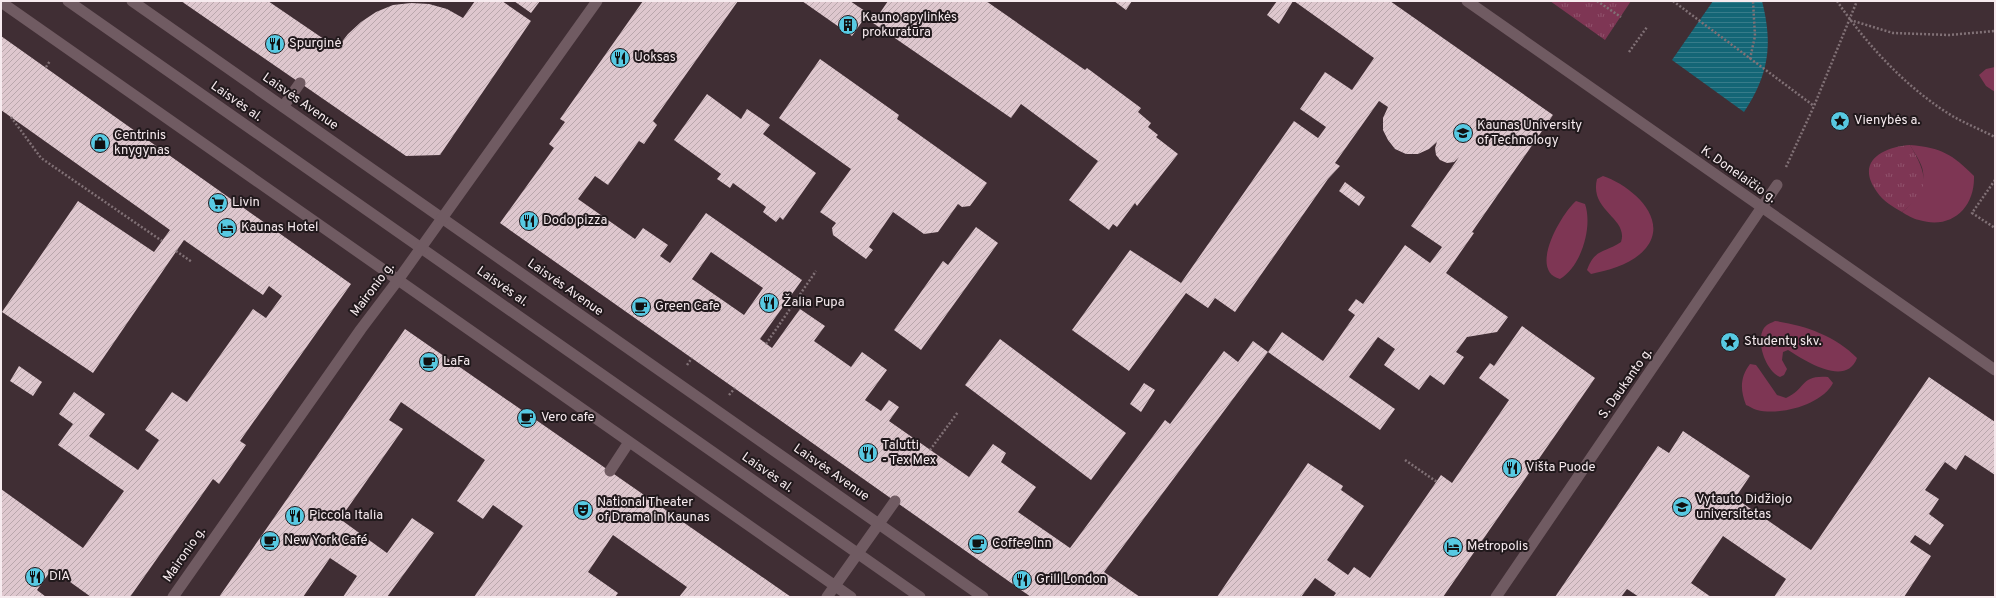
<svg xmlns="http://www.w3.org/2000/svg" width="1996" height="598" viewBox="0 0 1996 598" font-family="Overpass,sans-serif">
<defs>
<pattern id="park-tufts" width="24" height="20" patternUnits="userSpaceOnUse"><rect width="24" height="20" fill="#7e3654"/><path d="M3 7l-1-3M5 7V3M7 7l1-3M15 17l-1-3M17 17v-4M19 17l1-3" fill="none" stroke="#91536d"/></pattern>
<pattern id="water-rules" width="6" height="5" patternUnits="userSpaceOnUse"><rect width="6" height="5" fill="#146676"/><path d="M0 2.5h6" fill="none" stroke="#377c8a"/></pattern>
<pattern id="building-hatch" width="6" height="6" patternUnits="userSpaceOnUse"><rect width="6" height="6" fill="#dec7ce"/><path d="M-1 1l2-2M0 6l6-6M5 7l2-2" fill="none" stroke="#b9a7ac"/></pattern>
</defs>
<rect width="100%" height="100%" fill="#402e34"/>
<path fill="#7e3654" d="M1995 67V92L1986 86 1979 75 1986 69Z
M1910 145C1942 148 1952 154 1974 176 1975 208 1951 230 1919 220 1913 219 1907 215 1902 212 1910 206 1914 201 1919 191 1929 171 1920 163 1910 145Z
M1603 176C1630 185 1670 218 1646 248 1633 264 1610 270 1591 274L1587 270C1595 248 1605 253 1621 242 1629 218 1589 211 1597 179Z
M1576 201 1585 204C1593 227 1581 267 1560 279 1528 271 1561 214 1576 201Z
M1775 321C1804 325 1836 336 1857 358 1846 388 1804 360 1788 350L1783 352 1782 360 1787 369 1784 375 1780 377C1766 371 1755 341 1764 328 1767 324 1771 323 1775 321Z
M1750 364 1756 365 1759 369 1777 395 1786 398C1807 389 1799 375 1828 377L1833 383C1822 405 1779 416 1757 410 1753 409 1749 406 1746 405 1740 390 1740 377 1750 364Z"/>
<path fill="url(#park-tufts)" d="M1550 1H1631L1605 40Z
M1910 145C1927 174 1932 190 1902 212 1893 207 1883 201 1877 192 1855 162 1882 147 1910 145Z"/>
<path fill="url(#water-rules)" d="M1713 1H1762C1773 45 1769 74 1744 112L1672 60Z"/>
<path fill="url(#building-hatch)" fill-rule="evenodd" d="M181 1H268L337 48 348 34 361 22 376 12 393 5 411 3 429 4 447 9 463 18 475 1H502L531 21 440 155 406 156Z
M514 1H540L531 13Z
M643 1H738L653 121 657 125 644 144 639 141 608 185 595 176 578 199 635 239 643 228 668 245 660 256 670 263 706 213 802 280 760 339 772 348 800 309 825 326 814 341 851 367 862 352 887 370 865 400 881 411 889 400 899 407 889 421 969 477 993 444 1006 453 1001 462 1036 487 1018 512 1070 548 1165 420 1170 424 1224 351 1238 362 1253 341 1268 352 1104 572 1140 597H1031L500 223 554 148 549 144 565 122 560 119ZM711 252 763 288 744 315 692 279Z
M802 1H850L868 13 852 36Z
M888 1H986L1085 70 1087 68 1141 108 1138 112 1151 123 1148 127 1158 135 1156 137 1178 154 1137 206 1135 203 1117 227 1113 224 1109 230 1069 200 1098 161 1021 104 1011 118 873 23Z
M1114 1H1132L1126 10Z
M1277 1H1293L1279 24 1267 15Z
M1294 1H1390L1553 115 1472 232 1474 233 1446 273 1508 317 1497 332 1467 337 1456 352 1464 357 1444 385 1430 375 1419 390 1384 365 1395 349 1378 337 1349 377 1395 409 1380 430 1268 352 1282 332 1323 361 1355 315 1348 310 1356 299 1363 304 1405 245 1430 263 1442 247 1411 226 1459 157 1454 162 1447 163 1440 160 1436 155 1435 148 1437 142 1429 149 1418 154H1406L1395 149 1388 140 1383 130V118L1388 107 1379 101 1335 163 1340 166 1328 179 1235 312 1215 298 1208 308 1186 293 1129 371 1072 330 1130 250 1181 283 1294 121 1318 138 1326 127 1300 109 1325 72 1352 90 1374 58Z
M1 36 351 284 240 441 246 445 219 484 213 479 130 597H91L52 569 37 590 46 597H1V489L83 548 124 491 58 445 73 424 59 414 74 392 105 414 89 436 138 470 159 440 145 430 172 392 187 402 253 309 266 318 282 296 269 286 263 295 184 240 93 373 2 312 78 201 154 252 170 230 1 110Z
M820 59 899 115 897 119 987 183 970 206 962 207 958 204 938 232 924 234 893 212 869 247 873 250 866 259 833 235 832 228 836 223 820 212 851 169 779 118Z
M707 94 741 119 747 109 770 125 763 134 816 173 783 220 780 217 776 222 763 212 766 207 733 183 730 188 717 179 721 174 674 140Z
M1345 182 1365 197 1359 206 1339 191Z
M976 227 998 243 921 350 894 330 943 261 948 265Z
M1522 326 1595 378 1443 597H1333L1336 593 1315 578 1301 597H1217L1308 463 1343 486 1341 490 1364 506 1327 560 1348 575 1354 567 1370 578 1441 475 1452 483 1509 400 1479 378 1490 363 1494 366Z
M405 329 791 597H679L687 587 613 535 588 572 618 593 615 597H474L523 526 493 505 483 519 457 501 485 460 401 402 389 420 403 429 340 519 387 553 412 518 434 533 387 597H343L357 576 330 558 303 597H219Z
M1000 339 1126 433 1091 480 965 385Z
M19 366 42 382 33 396 10 381Z
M1929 377 1995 422V475L1965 455 1956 470 1945 462 1925 490 1939 499 1929 514 1944 525 1930 545 1915 535 1910 542 1931 556 1904 597H1774L1786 579 1723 536 1691 583 1711 597H1639L1627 589 1621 597H1555L1658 446 1669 453 1683 431 1750 476 1735 498 1811 550Z
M1144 383 1155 390 1141 412 1130 404Z"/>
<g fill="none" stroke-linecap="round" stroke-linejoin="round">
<path stroke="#817176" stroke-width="2.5" stroke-dasharray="2 2" stroke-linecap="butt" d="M1597 1 1621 17
M1673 1 1814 106
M1837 1C1867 45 1907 89 1954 117 1967 124 1981 130 1995 137
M1850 20 1893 33 1949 35 1995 31
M1629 52 1647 27
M1750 59 1755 36 1753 1
M46 67 50 61
M11 117 41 158 162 241
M1786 167 1814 106 1857 1
M1995 180 1972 213 1995 228
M176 251 192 262
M766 344 816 271
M687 365 692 358
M729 395 735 388
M930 450 958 412
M1405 460 1437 482"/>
<path stroke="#705b62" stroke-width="11" d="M68 1 920 597
M132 1 983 597
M1 2 851 597
M283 107 300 83
M610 471 629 442
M827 597 895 501
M1496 597 1777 185"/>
<path stroke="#705b62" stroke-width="11" d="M173 597 361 329 398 280 597 1"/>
<path stroke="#705b62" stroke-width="11" d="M1467 1 1995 370"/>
</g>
<defs>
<g id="building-disc" transform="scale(1)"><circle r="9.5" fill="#57c9e2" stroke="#21191c"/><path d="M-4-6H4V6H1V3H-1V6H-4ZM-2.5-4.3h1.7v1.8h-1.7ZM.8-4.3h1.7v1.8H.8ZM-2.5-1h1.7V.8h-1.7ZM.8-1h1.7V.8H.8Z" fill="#111"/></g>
<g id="restaurant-disc" transform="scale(1)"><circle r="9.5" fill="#57c9e2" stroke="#21191c"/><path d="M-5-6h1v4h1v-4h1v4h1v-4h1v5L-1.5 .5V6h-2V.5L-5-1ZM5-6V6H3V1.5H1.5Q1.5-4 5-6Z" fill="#111"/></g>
<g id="sight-disc" transform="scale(1)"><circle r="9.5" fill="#57c9e2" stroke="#21191c"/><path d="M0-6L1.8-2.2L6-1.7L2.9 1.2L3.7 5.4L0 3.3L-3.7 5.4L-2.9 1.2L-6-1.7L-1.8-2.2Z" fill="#111"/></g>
<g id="university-disc" transform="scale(1)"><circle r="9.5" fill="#57c9e2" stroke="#21191c"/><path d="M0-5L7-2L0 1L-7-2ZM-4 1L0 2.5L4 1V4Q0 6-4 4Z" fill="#111"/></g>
<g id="shop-disc" transform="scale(1)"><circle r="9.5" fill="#57c9e2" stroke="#21191c"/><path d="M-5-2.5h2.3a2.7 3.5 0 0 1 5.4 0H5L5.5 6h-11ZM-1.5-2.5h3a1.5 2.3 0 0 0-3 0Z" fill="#111"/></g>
<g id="supermarket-disc" transform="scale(1)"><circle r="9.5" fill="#57c9e2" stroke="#21191c"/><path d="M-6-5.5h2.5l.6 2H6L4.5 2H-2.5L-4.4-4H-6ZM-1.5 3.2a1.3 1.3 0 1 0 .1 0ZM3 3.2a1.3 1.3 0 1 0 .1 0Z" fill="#111"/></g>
<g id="hotel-disc" transform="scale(1)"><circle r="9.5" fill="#57c9e2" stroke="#21191c"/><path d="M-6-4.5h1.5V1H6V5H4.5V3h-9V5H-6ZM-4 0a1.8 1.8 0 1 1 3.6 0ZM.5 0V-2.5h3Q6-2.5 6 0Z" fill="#111"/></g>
<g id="cafe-disc" transform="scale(1)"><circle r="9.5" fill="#57c9e2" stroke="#21191c"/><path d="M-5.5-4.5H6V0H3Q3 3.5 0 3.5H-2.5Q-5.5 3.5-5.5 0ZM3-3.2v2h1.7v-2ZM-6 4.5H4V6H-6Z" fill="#111"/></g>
<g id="theatre-disc" transform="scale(1)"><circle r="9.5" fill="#57c9e2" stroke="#21191c"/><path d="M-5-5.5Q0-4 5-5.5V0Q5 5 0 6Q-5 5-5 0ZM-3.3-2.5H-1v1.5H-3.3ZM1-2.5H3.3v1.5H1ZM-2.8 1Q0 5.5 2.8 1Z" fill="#111"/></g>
</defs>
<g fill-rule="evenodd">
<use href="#building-disc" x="848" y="25"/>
<use href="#restaurant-disc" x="275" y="44"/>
<use href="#restaurant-disc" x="620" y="58"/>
<use href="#sight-disc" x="1840" y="121"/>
<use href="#university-disc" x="1463" y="133"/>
<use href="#shop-disc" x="100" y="143"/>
<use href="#supermarket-disc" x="218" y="203"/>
<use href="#restaurant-disc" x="529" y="221"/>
<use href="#hotel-disc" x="227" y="228"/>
<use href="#restaurant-disc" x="769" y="303"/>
<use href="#cafe-disc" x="641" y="307"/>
<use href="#sight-disc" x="1730" y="342"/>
<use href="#cafe-disc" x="429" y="362"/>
<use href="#cafe-disc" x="527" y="418"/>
<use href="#restaurant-disc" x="868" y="453"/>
<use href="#restaurant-disc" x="1512" y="468"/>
<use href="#university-disc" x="1682" y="507"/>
<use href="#theatre-disc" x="583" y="510"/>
<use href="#restaurant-disc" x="295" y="516"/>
<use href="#cafe-disc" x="270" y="541"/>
<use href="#cafe-disc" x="978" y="544"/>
<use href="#hotel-disc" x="1453" y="547"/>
<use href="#restaurant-disc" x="35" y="577"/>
<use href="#restaurant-disc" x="1022" y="580"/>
</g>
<g text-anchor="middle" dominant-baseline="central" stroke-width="4" stroke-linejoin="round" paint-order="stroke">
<g font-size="13" fill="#f7ebef" stroke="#21191c" text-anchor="start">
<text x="862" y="18">Kauno apylinkės<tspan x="862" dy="15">prokuratūra</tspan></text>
<text x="289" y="44">Spurginė</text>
<text x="634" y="58">Uoksas</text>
<text x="1854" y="121">Vienybės a.</text>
<text x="1477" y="126">Kaunas University<tspan x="1477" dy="15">of Technology</tspan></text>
<text x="114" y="136">Centrinis<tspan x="114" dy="15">knygynas</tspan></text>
<text x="232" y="203">Livin</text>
<text x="543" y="221">Dodo pizza</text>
<text x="241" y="228">Kaunas Hotel</text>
<text x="783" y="303">Žalia Pupa</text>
<text x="655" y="307">Green Cafe</text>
<text x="1744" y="342">Studentų skv.</text>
<text x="443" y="362">LaFa</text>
<text x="541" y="418">Vero cafe</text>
<text x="882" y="446">Talutti<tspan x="882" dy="15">- Tex Mex</tspan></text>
<text x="1526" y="468">Višta Puode</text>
<text x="1696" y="500">Vytauto Didžiojo<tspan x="1696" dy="15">universitetas</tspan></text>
<text x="597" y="503">National Theater<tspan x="597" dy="15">of Drama in Kaunas</tspan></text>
<text x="309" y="516">Piccola Italia</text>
<text x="284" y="541">New York Café</text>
<text x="992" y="544">Coffee inn</text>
<text x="1467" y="547">Metropolis</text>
<text x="49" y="577">DIA</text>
<text x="1036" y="580">Grill London</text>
</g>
<g font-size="13" fill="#f7ebef" stroke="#21191c">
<text transform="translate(236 102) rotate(35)">Laisvės al.</text>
<text transform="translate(300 102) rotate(35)">Laisvės Avenue</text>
<text transform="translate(1738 175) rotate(35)">K. Donelaičio g.</text>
<text transform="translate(502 287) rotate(35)">Laisvės al.</text>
<text transform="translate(565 288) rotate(35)">Laisvės Avenue</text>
<text transform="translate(373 290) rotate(-53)">Maironio g.</text>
<text transform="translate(1626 384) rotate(-55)">S. Daukanto g.</text>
<text transform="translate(767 473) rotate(35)">Laisvės al.</text>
<text transform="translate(831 473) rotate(35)">Laisvės Avenue</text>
<text transform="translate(185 555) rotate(-55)">Maironio g.</text>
</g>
</g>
<rect width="1996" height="598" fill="none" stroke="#f7ebef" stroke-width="4"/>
</svg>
